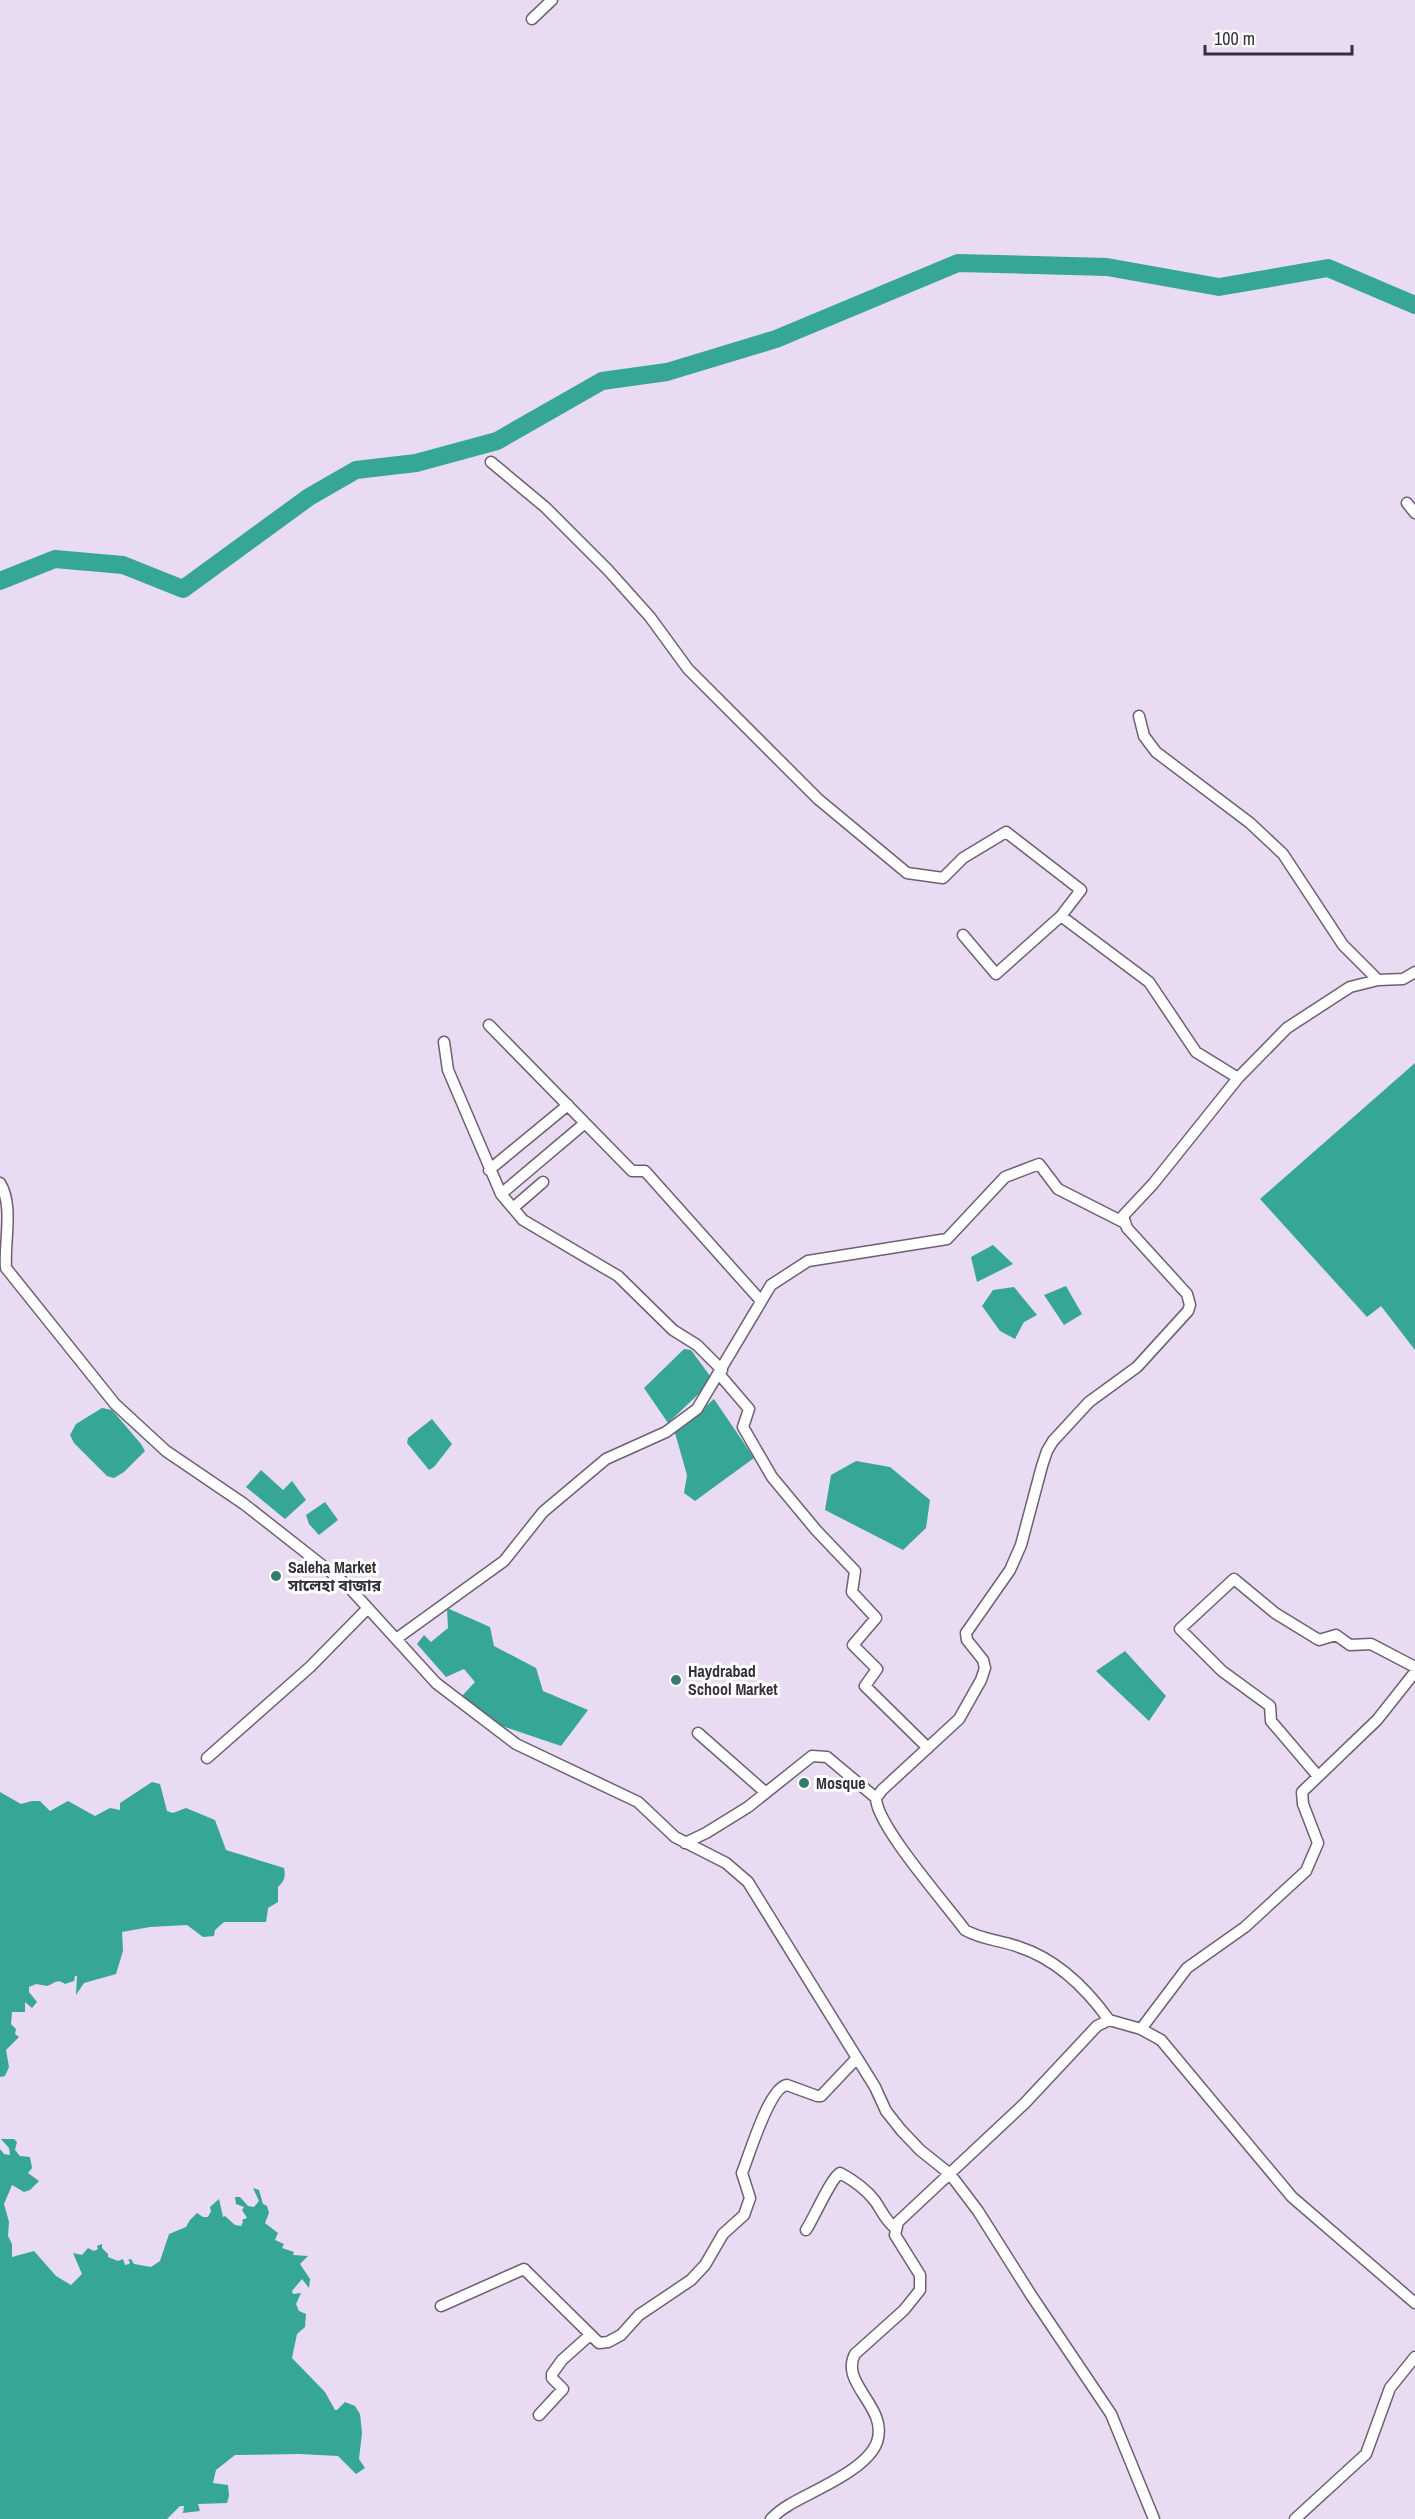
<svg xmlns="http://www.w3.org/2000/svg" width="1415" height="2519" viewBox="0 0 1415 2519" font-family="'Archivo Narrow','Noto Sans Bengali',sans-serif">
<rect width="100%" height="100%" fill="#e9dbf1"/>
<path fill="#36a696" d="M1415 1063V1350L1381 1306 1367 1317 1260 1199Z
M993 1245 1013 1264 977 1282 971 1257Z
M1066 1286 1082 1314 1064 1325 1044 1295Z
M1014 1287 1037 1315 1024 1322 1015 1339 1000 1331 982 1306 993 1290Z
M684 1349 691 1350 710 1376 708 1385 668 1423 644 1388Z
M714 1399 754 1458 695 1501 684 1493 687 1475 675 1433Z
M102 1408 112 1410 141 1444 145 1451 124 1472 114 1478 107 1476 74 1443 70 1435 76 1424Z
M432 1419 452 1444 434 1467 429 1470 407 1443 408 1438Z
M856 1461 890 1467 930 1500 926 1528 903 1550 825 1510 831 1475Z
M261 1470 283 1490 292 1481 306 1500 285 1519 246 1487Z
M325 1502 338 1520 319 1535 309 1524 306 1515Z
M447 1608 490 1627 494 1646 536 1668 543 1691 588 1710 561 1746 502 1726 461 1697 475 1682 464 1669 446 1677 417 1644 424 1635 431 1642 448 1628Z
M1125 1651 1166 1696 1149 1721 1096 1671Z
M152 1782 160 1784 167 1811 173 1813 186 1808 215 1820 226 1850 284 1868C286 1877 284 1881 278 1887V1902L268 1908 266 1922H224L215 1930 214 1936 203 1937 187 1925 150 1927 122 1932 123 1951 116 1974 84 1983 76 1995 77 1976H75L74 1981 65 1984C57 1978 55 1983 47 1986L36 1984 29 1987V1992L37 2002 32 2008 25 2002V2012H12L11 2024 16 2029 15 2034 19 2037 6 2050 9 2067 5 2076 0 2077V1792L21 1804 32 1801H40L50 1811 68 1801 95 1816 110 1808 120 1810V1803Z
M1 2139H14L17 2142 15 2150 20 2156 30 2157 32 2168 28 2173 39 2181 30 2190 24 2192 12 2185 4 2204 9 2222 8 2236 12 2244V2257L34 2251 56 2276 71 2285 82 2274 73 2253 82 2255 88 2248 94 2251 98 2249 97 2246 102 2244V2248L108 2254V2257L118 2261 123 2259 125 2265 129 2264 130 2262 128 2260 131 2259 134 2264 151 2267 160 2261 169 2234 186 2227 190 2220 197 2213 203 2217H208L211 2211 210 2207 219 2199 223 2217 225 2216 235 2225 241 2226 243 2222 242 2220 247 2218 242 2210 244 2207 236 2204 235 2197H240L248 2206 254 2207 259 2201 253 2188 259 2190 263 2204 267 2206 269 2213 265 2223 278 2233 275 2240 284 2244 282 2248 294 2252 293 2255 308 2256 300 2264 310 2279 309 2288 302 2279 292 2291 293 2294 301 2293 296 2304 299 2311 306 2314 305 2327 297 2334 292 2358 325 2392 335 2410H337L345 2402 355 2406 360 2414 362 2433 359 2459 365 2468 356 2474 338 2456 299 2454 235 2455 216 2470 213 2483 228 2485 229 2496 227 2503 198 2504 200 2511 183 2513 184 2506H180L167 2519H0V2149L4 2154 10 2155 9 2148Z"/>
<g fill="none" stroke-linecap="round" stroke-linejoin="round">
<path stroke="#36a696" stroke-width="18" d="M0 581 55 559 123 565 183 589 309 497 356 470 416 463 497 441 602 381 667 372 776 339 958 263 1107 267 1219 287 1328 268 1415 305"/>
<g stroke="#6d6073" stroke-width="13">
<path id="minor" d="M532 19 552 0
M491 462 545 507 608 570 650 617 688 669 818 799 907 873 943 878 963 858 1006 832 1081 890 1061 916 1149 982 1196 1052 1238 1078
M1407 503 1415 513
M1139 716 1144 736 1156 752 1250 823 1283 854 1343 945 1378 980
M963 935 996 974 1061 916
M489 1025 632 1171H645L761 1301
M444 1042 448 1070 501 1194 523 1220 618 1276 673 1330 697 1345 722 1370
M489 1170 568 1105
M0 1183C14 1206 4 1241 6 1268L115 1404 166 1451 244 1504 346 1584 436 1683 516 1744 638 1802 675 1837 726 1863 748 1882 875 2087 886 2111 901 2130 920 2150 950 2174 978 2211 1031 2295 1111 2414 1154 2519
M501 1194 585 1123
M513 1208 543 1182
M719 1374 749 1409 743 1427 772 1477 816 1530 855 1571 852 1592 876 1618 853 1645 877 1669 865 1686 928 1748
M396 1639 504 1561 543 1512 606 1459 666 1432 697 1409 771 1285 808 1261 947 1239 1005 1177 1039 1164 1058 1189 1123 1222
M698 1733 765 1792
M207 1758 310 1667 367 1609
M1317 1775 1271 1721 1270 1706 1222 1671 1180 1629 1234 1579 1275 1613 1319 1640 1336 1635 1350 1645 1371 1644 1415 1667
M685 1843 706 1833 748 1807 812 1756 827 1757 876 1798
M1109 2020C1086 1988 1056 1959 1019 1947 1001 1940 982 1940 965 1930 946 1904 876 1825 876 1798L882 1790 959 1719 981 1680 985 1668 983 1660 967 1640 966 1633 1010 1570 1021 1545 1042 1466 1047 1451 1053 1441 1089 1402 1137 1367 1188 1311 1190 1305 1187 1294 1127 1228 1123 1216 1153 1184 1238 1078 1287 1028 1350 987 1378 980 1403 979 1415 972
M1141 2029 1187 1968 1245 1927 1306 1871 1318 1843 1303 1804 1302 1792 1377 1720 1415 1672
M806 2230C814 2218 831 2178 840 2173 853 2180 866 2189 875 2201 882 2211 885 2220 895 2228
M441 2306 524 2269 599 2343 608 2342 621 2335 639 2315 691 2280 705 2265 723 2234 744 2215 750 2198 742 2173C749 2156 769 2087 787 2085L817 2096H821L857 2058
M539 2415 563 2389 552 2378V2374L562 2360 590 2335
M771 2519C776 2514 782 2509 789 2505 812 2491 867 2470 877 2442 889 2407 839 2384 855 2354L904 2310 920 2290V2275L895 2235 898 2222 1025 2103 1097 2026 1109 2020 1141 2029 1161 2040 1292 2197 1415 2303
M1295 2519 1366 2454 1390 2388 1415 2357"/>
</g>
<use href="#minor" stroke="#fff" stroke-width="10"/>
</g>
<g fill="#357b70" stroke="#fff" stroke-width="2">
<circle cx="276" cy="1576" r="6"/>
<circle cx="676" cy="1680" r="6"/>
<circle cx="804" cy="1783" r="6"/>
</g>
<g text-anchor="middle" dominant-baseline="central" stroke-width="6" stroke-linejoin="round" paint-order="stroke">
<g font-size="16" font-weight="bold" fill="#352f38" stroke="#fff" text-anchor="start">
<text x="288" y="1567">Saleha Market<tspan x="288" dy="18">সালেহা বাজার</tspan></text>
<text x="688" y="1671">Haydrabad<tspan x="688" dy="18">School Market</tspan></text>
<text x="816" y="1783">Mosque</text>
</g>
</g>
<path d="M1205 45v9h147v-9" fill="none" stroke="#352f38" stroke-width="3"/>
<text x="1214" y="45" font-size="18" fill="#352f38" stroke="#ffffff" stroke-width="4.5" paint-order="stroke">100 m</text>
</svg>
